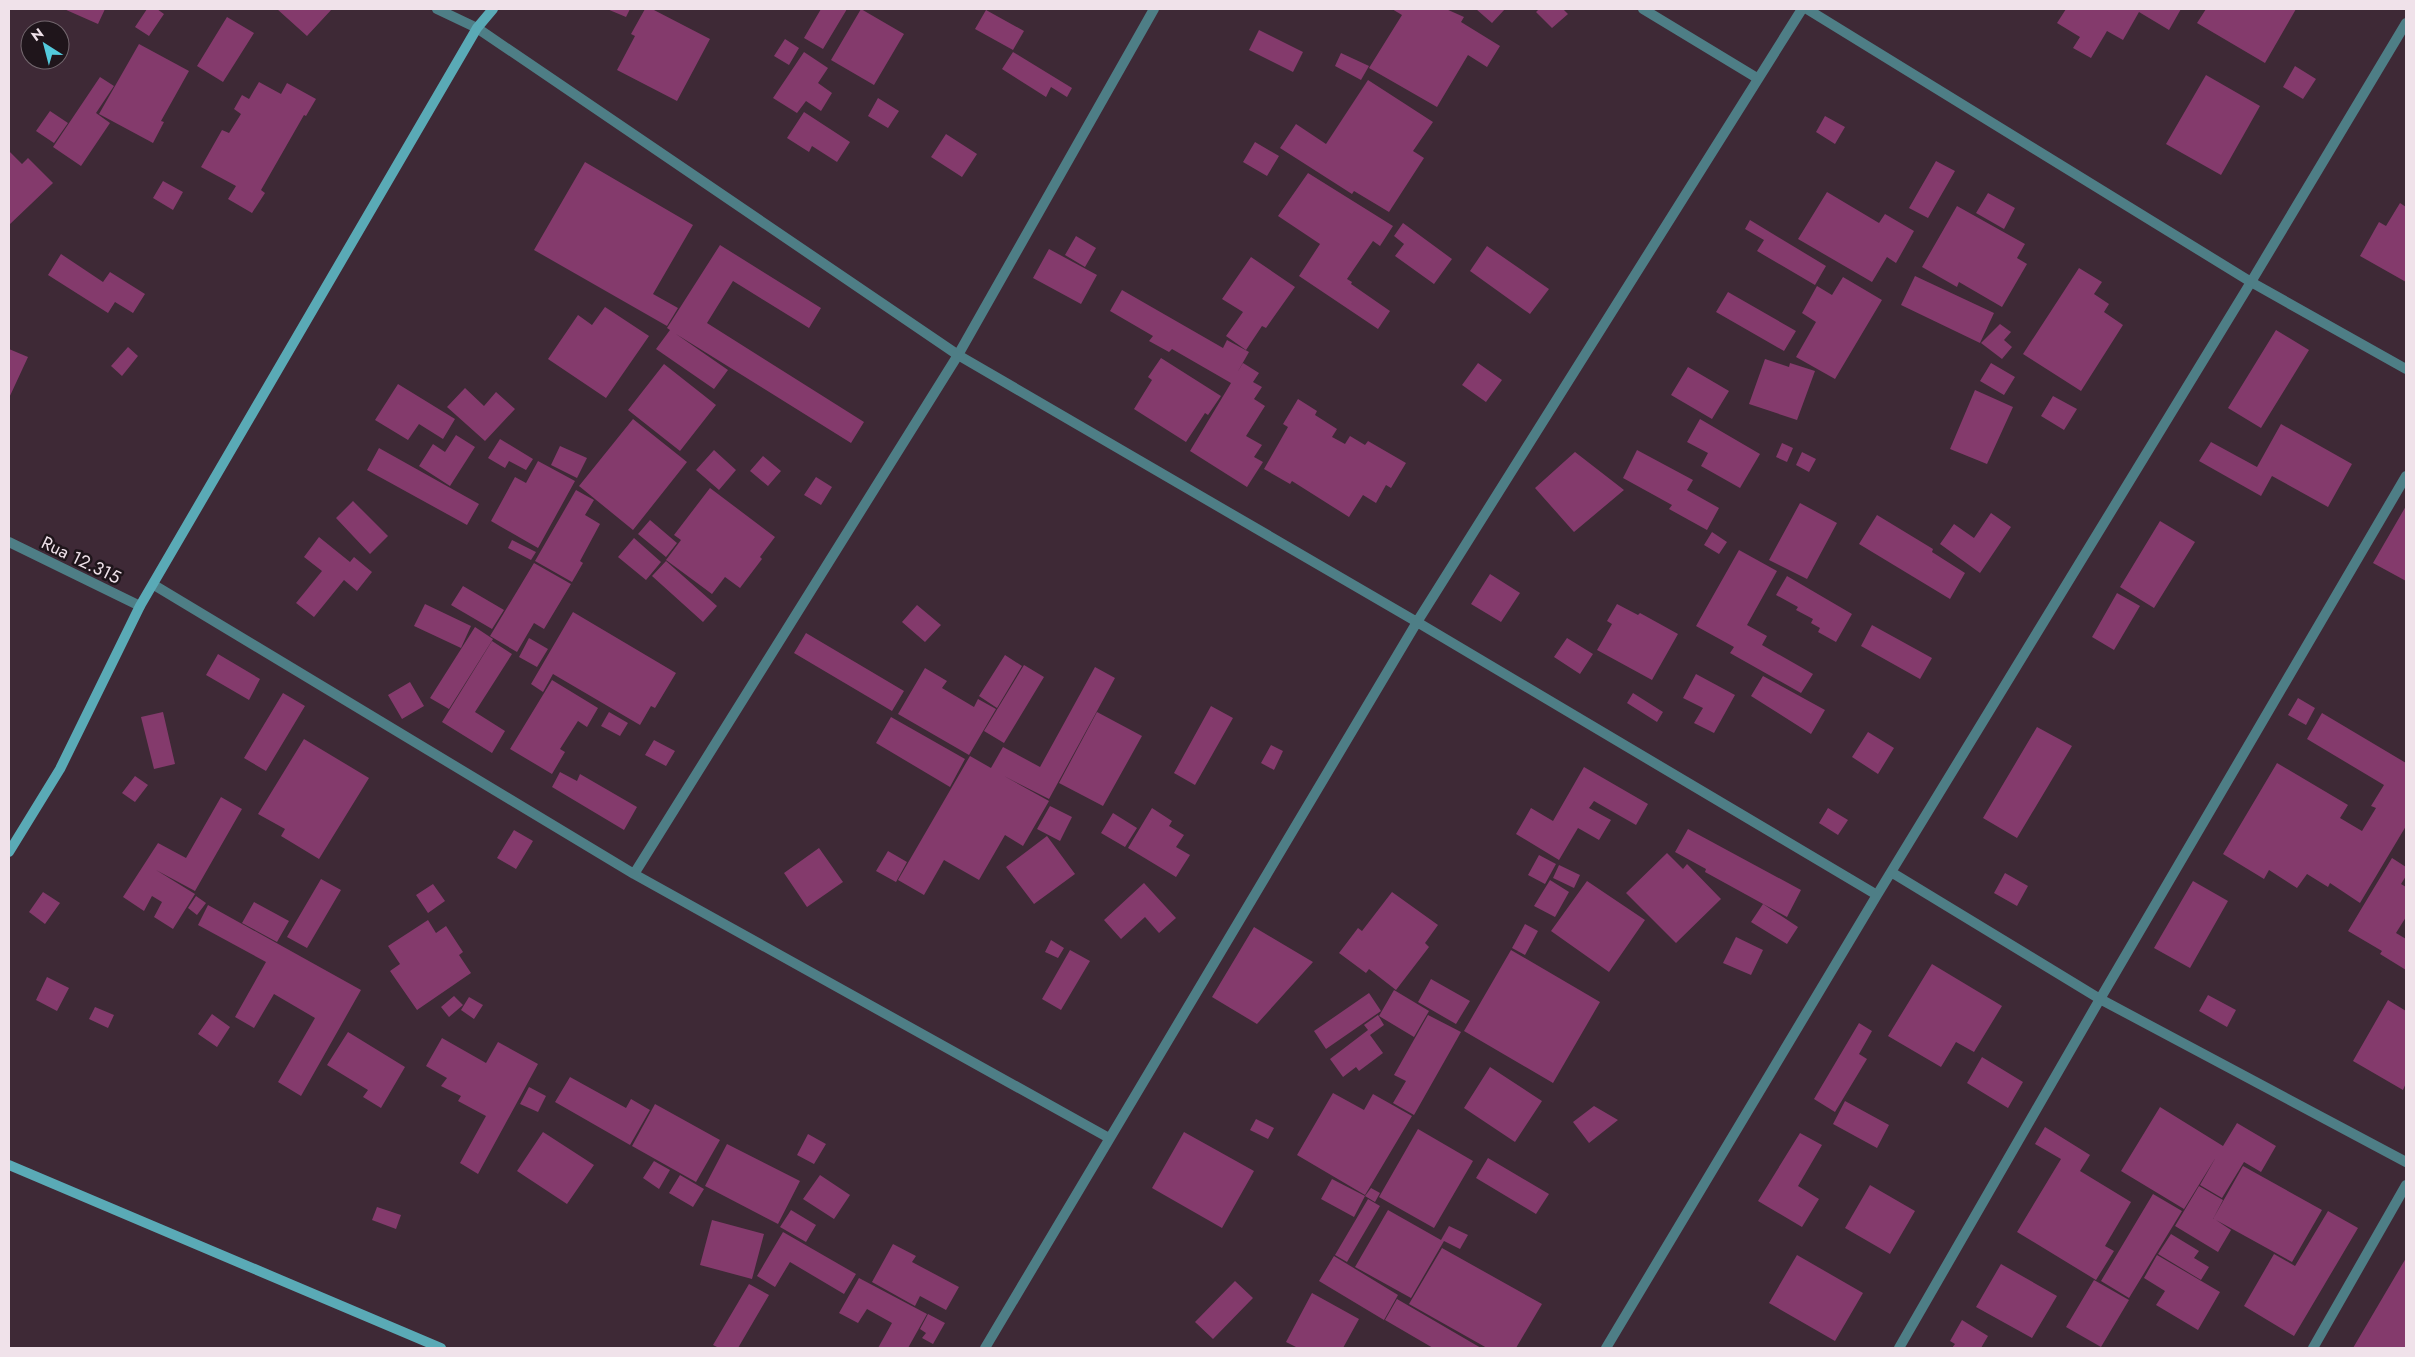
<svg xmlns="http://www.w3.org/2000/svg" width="2415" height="1357" viewBox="0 0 2415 1357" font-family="Jost,sans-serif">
<rect width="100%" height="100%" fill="#3e2936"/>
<path fill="#843a6c" d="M64 9H105L98 24Z
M147 9H157L164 14 149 36 135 27Z
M277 9H332L307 36Z
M607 9H630L626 17Z
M645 9H652L710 39 677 101 617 70 635 36 631 34Z
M821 9H847L823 49 804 38Z
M861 9 904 34 874 85 831 60Z
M1392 9H1446L1464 17 1461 22 1500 46 1487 67 1468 55 1437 107 1369 68 1402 15Z
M1476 9H1505L1492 23Z
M1539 9H1563L1568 14 1552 28 1536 12Z
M2066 9H2181L2169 30 2139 12 2123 40 2107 31 2091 58 2073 48 2080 37 2057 23Z
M2206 9H2296L2265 63 2197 23Z
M986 10 1024 31 1013 50 975 29Z
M227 17 254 33 223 82 197 66Z
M1259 30 1303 52 1293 72 1249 50Z
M785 39 799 48 789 65 774 56Z
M139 44 189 71 161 121 164 122 153 143 99 114Z
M804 52 828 68 818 83 832 93 821 111 806 101 797 113 773 98Z
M1013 52 1072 88 1067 97 1051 87 1046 97 1002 69Z
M1341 53 1369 66 1361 80 1335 66Z
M2295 66 2316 79 2303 99 2283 87Z
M2206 75 2260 106 2221 175 2166 144Z
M100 77 114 86 96 113 110 123 81 166 53 147Z
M1368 80 1433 122 1413 151 1424 158 1389 212 1354 191 1352 194 1280 148 1296 124 1326 144Z
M259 82 281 94 287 83 316 99 306 116 304 115 261 190 265 193 252 213 228 199 236 186 201 167 222 130 229 133 241 114 234 109 242 95 249 99Z
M878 98 899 111 888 128 868 116Z
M50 111 68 123 54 143 36 131Z
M804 112 850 142 837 162 812 146 809 152 787 138Z
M1825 116 1845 127 1835 144 1816 132Z
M946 134 977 154 962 177 931 157Z
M1255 142 1279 156 1267 176 1243 162Z
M9 151 22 164 28 158 53 183 9 225Z
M1936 161 1955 171 1928 218 1909 208Z
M585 162 693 225 653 294 678 308 667 326 534 250Z
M1308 173 1393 226 1380 246 1373 241 1347 279 1352 282 1351 284 1390 311 1378 329 1299 276 1320 244 1278 216Z
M163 181 183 192 173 210 153 198Z
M1827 192 1879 223 1885 214 1914 231 1896 263 1887 257 1872 282 1798 239Z
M1988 193 2015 208 2004 229 1976 213Z
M2400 203 2406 207V282L2360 256 2379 222 2386 226Z
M1957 206 2025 244 2017 258 2027 264 2002 307 1959 282 1957 287 1922 267Z
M1750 220 1826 266 1815 285 1757 251 1764 240 1745 229Z
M1403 223 1452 259 1434 284 1395 256 1404 244 1394 236Z
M1076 236 1096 248 1085 267 1065 255Z
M720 245 821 308 809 328 733 281 707 323 864 422 851 443 676 334 728 370 714 389 656 349 670 330 667 328Z
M1487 246 1549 289 1530 314 1470 271Z
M1049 249 1097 275 1081 304 1033 278Z
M61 254 103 282 110 272 145 294 133 313 115 302 108 313 48 275Z
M1251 257 1295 287 1266 328 1262 326 1246 350 1226 336 1243 312 1222 299Z
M2079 268 2102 282 2094 294 2109 304 2104 312 2123 325 2081 391 2023 354Z
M1915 276 1994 313 1980 343 1901 305Z
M1843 277 1882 300 1835 379 1796 357 1816 322 1802 313 1817 286 1832 295Z
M1122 290 1223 348 1227 340 1249 352 1237 373 1243 363 1259 373 1253 382 1262 387 1254 399 1265 406 1246 436 1262 445 1254 457 1263 462 1247 487 1190 451 1231 383 1172 349 1169 352 1149 341 1153 336 1110 311Z
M1728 292 1796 331 1784 351 1716 312Z
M605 307 649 336 606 398 548 359 578 315 592 325Z
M2000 324 2011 332 2004 340 2012 347 2002 359 1981 343Z
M2276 330 2309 350 2261 428 2228 408Z
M128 347 138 356 122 376 111 366Z
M9 349 28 357 9 398Z
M1161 358 1221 396 1208 415 1205 413 1186 442 1134 409 1152 380 1148 377Z
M1765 359 1789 367 1790 363 1815 371 1797 420 1749 404Z
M1478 363 1502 380 1486 402 1462 385Z
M1991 363 2015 377 2004 395 1980 381Z
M664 364 716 405 680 451 628 410Z
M1688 367 1729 391 1712 419 1671 395Z
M398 384 455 419 443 439 419 424 408 440 375 420Z
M465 388 484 406 496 392 515 409 485 441 447 407Z
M1975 390 2013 407 1987 464 1950 449Z
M2053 396 2077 409 2064 430 2041 416Z
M1298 399 1317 411 1315 415 1337 429 1332 437 1345 444 1350 436 1365 445 1368 441 1406 463 1391 488 1386 485 1376 503 1363 495 1349 517 1292 481 1290 484 1264 469 1288 427 1283 424Z
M633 419 687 462 633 530 579 486Z
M1700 419 1760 454 1740 488 1701 466 1708 453 1687 442Z
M2281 424 2352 464 2328 507 2272 476 2261 496 2199 461 2211 442 2257 467Z
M456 435 475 447 450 486 419 466 433 444 445 452Z
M500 439 533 459 526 470 509 461 505 468 488 458Z
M1782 443 1793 448 1787 462 1776 457Z
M560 446 587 458 577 478 551 465Z
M379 448 479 504 467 525 367 470Z
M714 450 736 470 719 490 696 470Z
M1637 450 1693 480 1687 490 1719 508 1707 530 1669 509 1672 505 1623 478Z
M1575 452 1624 490 1574 532 1535 488Z
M1802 452 1816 459 1809 472 1796 465Z
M763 456 781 471 768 486 750 471Z
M538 461 575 481 538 548 491 521 515 477 526 483Z
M816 477 832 487 821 505 804 495Z
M710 488 775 537 760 557 762 559 740 588 725 577 712 594 666 560 681 540 674 535Z
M576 490 594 500 585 515 600 524 580 561 583 563 572 582 535 561Z
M353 501 388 536 370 554 336 518Z
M1800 503 1837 523 1807 579 1769 560Z
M2406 506V581L2373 563Z
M1991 513 2011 527 1980 573 1940 544 1954 524 1974 538Z
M1877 515 1933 549 1932 552 1965 573 1950 599 1859 544Z
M650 520 677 543 666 557 638 534Z
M2160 521 2195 542 2154 608 2120 587Z
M1712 532 1727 542 1719 554 1704 545Z
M319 537 350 562 354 557 372 572 357 591 344 580 314 617 296 603 322 571 304 557Z
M634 538 661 562 646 580 618 557Z
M512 540 536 552 531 560 508 548Z
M1739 550 1777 571 1747 625 1767 636 1762 645 1813 674 1801 693 1730 653 1734 647 1696 626Z
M666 561 717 606 703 622 652 576Z
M534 563 571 584 544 629 534 623 517 652 490 636Z
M1490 574 1520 593 1501 622 1471 604Z
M1787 576 1852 614 1836 642 1818 632 1820 628 1811 623 1813 619 1796 610 1798 607 1776 595Z
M463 586 504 610 492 629 451 605Z
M2117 593 2140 606 2114 650 2092 637Z
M425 604 471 626 461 648 414 626Z
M1617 604 1638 615 1640 613 1678 634 1652 680 1597 650 1612 624 1607 621Z
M917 605 941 625 925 642 902 622Z
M573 612 676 673 655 708 651 706 640 725 553 674 543 692 531 684Z
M1872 625 1932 658 1920 679 1861 646Z
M475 627 493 639 449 709 430 698Z
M806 633 904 691 892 711 794 653Z
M529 638 548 649 537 667 519 657Z
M1567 638 1593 654 1580 674 1554 657Z
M492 641 512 654 475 712 505 731 492 753 442 722Z
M218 654 260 679 249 700 206 675Z
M1005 655 1022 666 997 708 979 696Z
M1024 665 1044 677 1004 743 984 731Z
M1095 667 1115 678 1049 799 1004 776 1049 801 1023 846 1005 835 979 880 944 860 924 895 898 880 970 756 991 768 1003 747 1040 767Z
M925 668 947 681 942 688 974 707 978 699 996 709 969 755 898 714Z
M1696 674 1735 695 1714 733 1694 723 1703 708 1683 698Z
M1763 676 1825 710 1811 734 1751 696Z
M552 680 598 708 587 727 578 721 560 749 565 752 552 774 510 749Z
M410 682 424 706 402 719 388 695Z
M283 693 305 706 266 771 244 758Z
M1633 693 1663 712 1657 722 1627 703Z
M2298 698 2315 708 2306 725 2288 715Z
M1211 706 1233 718 1195 785 1174 773Z
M163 712 175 764 154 769 141 717Z
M609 712 628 723 620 736 601 726Z
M1097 712 1142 736 1103 806 1059 783Z
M2322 713 2406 763V826L2360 903 2330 883 2328 887 2307 874 2297 888 2269 870 2264 879 2223 854 2277 763 2348 805 2340 818 2362 831 2376 808 2371 806 2384 785 2307 739Z
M891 717 965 759 950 787 876 743Z
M2037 727 2072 746 2017 838 1983 818Z
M1868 732 1894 748 1878 774 1852 757Z
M304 739 369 778 319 859 281 836 285 829 258 814Z
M654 740 675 751 666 766 645 755Z
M1271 745 1283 751 1274 770 1261 763Z
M1584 767 1648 804 1636 825 1594 801 1589 808 1611 820 1599 840 1578 828 1559 860 1516 834 1531 808 1553 821Z
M560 772 577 781 580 774 637 807 624 830 552 787Z
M135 776 148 785 135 802 122 793Z
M221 797 242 809 195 891 156 870 195 894 173 929 154 917 162 902 152 896 144 911 123 897 158 843 186 858Z
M1050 806 1072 817 1060 841 1037 829Z
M1152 808 1172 821 1169 826 1184 835 1176 847 1190 855 1176 877 1128 848Z
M1828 808 1848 820 1838 835 1819 823Z
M1113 813 1137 828 1125 847 1101 833Z
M1688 829 1801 890 1787 917 1705 872 1706 869 1675 852Z
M514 830 533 841 516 869 497 858Z
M1047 836 1075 874 1034 904 1006 867Z
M819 848 843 882 807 907 784 873Z
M888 851 907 862 896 882 876 871Z
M1667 853 1683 869 1687 864 1721 899 1676 943 1626 893Z
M1539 855 1556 864 1545 884 1528 875Z
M2392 858 2406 867V876L2401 884 2406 887V917L2396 933 2406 939V970L2380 954 2382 951 2348 931Z
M1559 865 1580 875 1574 888 1553 878Z
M2005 873 2028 886 2017 906 1994 893Z
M321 879 341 890 307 948 287 937Z
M1550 880 1569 892 1555 917 1534 906Z
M1587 881 1645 920 1609 972 1551 931Z
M2193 881 2228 901 2190 968 2154 948Z
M1144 883 1176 918 1159 933 1145 917 1121 939 1104 920Z
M433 884 445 901 428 913 416 895Z
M43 892 60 903 45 924 29 912Z
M1392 892 1438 925 1425 943 1429 947 1396 990 1369 969 1366 973 1339 953 1358 928 1362 931Z
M196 896 206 903 197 915 188 908Z
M254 902 289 921 277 942 242 923Z
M1763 904 1798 927 1787 944 1751 922Z
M208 905 361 990 301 1096 278 1082 315 1018 274 994 254 1028 235 1017 266 962 198 925Z
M428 920 436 933 446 926 463 952 459 955 471 973 417 1010 390 971 400 964 388 946Z
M1525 924 1538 931 1525 955 1512 948Z
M1254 927 1313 962 1257 1024 1212 997Z
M1736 937 1763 950 1751 975 1723 963Z
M1051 940 1064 948 1058 958 1045 952Z
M1070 950 1090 961 1061 1010 1042 999Z
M1511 950 1600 1002 1553 1083 1464 1031Z
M1932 964 2002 1006 1974 1052 1956 1042 1941 1067 1888 1036Z
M47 977 69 988 57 1011 36 1000Z
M1431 979 1470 1001 1456 1024 1418 1002Z
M1394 990 1429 1011 1414 1037 1379 1016Z
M1369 993 1381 1011 1326 1049 1314 1031Z
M2208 995 2236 1010 2227 1027 2199 1011Z
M454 996 463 1005 449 1017 441 1007Z
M469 997 483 1005 474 1019 461 1010Z
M2388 1000 2406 1011V1083L2403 1090 2353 1061Z
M95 1007 114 1015 108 1028 89 1019Z
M212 1014 230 1027 217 1047 198 1034Z
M1378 1015 1384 1025 1370 1035 1383 1053 1359 1071 1356 1067 1343 1077 1330 1059 1368 1030 1364 1025Z
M1428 1015 1461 1032 1414 1115 1393 1103 1406 1081 1394 1075Z
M1859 1023 1872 1031 1859 1054 1867 1059 1835 1112 1814 1099Z
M348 1032 405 1067 381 1108 363 1097 368 1090 327 1065Z
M442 1038 486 1063 498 1042 538 1064 478 1174 460 1163 486 1116 458 1101 461 1096 441 1086 447 1078 426 1066Z
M1982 1057 2023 1082 2008 1108 1967 1083Z
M1490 1067 1542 1101 1515 1142 1464 1108Z
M570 1077 626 1108 631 1099 650 1110 630 1145 555 1102Z
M529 1087 546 1096 538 1112 520 1104Z
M1333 1093 1364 1110 1373 1094 1412 1116 1365 1195 1297 1155Z
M1845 1101 1889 1125 1877 1148 1833 1124Z
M655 1104 720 1140 696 1182 632 1146Z
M1594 1106 1618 1120 1589 1143 1573 1122Z
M2160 1107 2223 1146 2237 1123 2276 1146 2261 1172 2244 1162 2222 1198 2200 1185 2216 1157 2184 1209 2121 1171Z
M1256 1119 1274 1128 1268 1139 1250 1130Z
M2045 1127 2090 1155 2080 1171 2131 1202 2105 1246 2114 1251 2096 1280 2017 1232 2061 1159 2035 1144Z
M1418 1129 1473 1161 1434 1228 1379 1197Z
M543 1132 594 1165 567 1204 517 1171Z
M1184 1132 1254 1171 1222 1228 1152 1188Z
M1800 1133 1822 1145 1798 1186 1819 1199 1802 1227 1758 1201Z
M808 1134 826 1144 814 1164 797 1155Z
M727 1144 800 1181 778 1224 705 1186Z
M1488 1158 1549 1194 1536 1214 1476 1178Z
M654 1161 670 1170 659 1189 643 1178Z
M2243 1166 2322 1210 2292 1262 2216 1220 2231 1230 2218 1252 2175 1226 2199 1186 2223 1200 2213 1219Z
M680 1175 704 1189 693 1207 669 1193Z
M820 1175 850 1195 834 1219 803 1199Z
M1332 1179 1365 1196 1354 1217 1321 1199Z
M1870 1185 1915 1211 1890 1254 1845 1228Z
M1371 1188 1380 1193 1375 1202 1365 1196Z
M2153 1194 2182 1211 2129 1298 2101 1281Z
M1368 1199 1380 1206 1347 1262 1335 1255Z
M377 1207 401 1215 396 1229 372 1220Z
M791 1210 816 1225 806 1242 780 1227Z
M1388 1210 1441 1240 1449 1226 1468 1235 1460 1249 1444 1241 1411 1298 1355 1267Z
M2328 1211 2358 1228 2294 1336 2244 1306 2274 1254 2295 1266Z
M712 1220 764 1234 752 1279 700 1265Z
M783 1232 856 1274 844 1294 790 1262 775 1287 757 1276Z
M2171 1234 2199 1251 2194 1258 2209 1267 2201 1280 2158 1254Z
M893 1244 916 1256 912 1262 959 1287 946 1310 920 1296 915 1306 872 1282Z
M1442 1248 1542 1304 1516 1348H1487L1409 1304Z
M1797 1255 1863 1293 1835 1341 1769 1303Z
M2157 1255 2220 1292 2198 1330 2156 1305 2165 1291 2144 1278Z
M1334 1256 1398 1295 1384 1320 1319 1281Z
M2406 1258V1348H2353Z
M2001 1264 2057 1296 2032 1338 1976 1307Z
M859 1278 927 1314 908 1348H878L892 1323 867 1309 858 1323 839 1313Z
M2094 1280 2129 1300 2101 1347 2066 1327Z
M1235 1281 1253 1298 1213 1339 1195 1322Z
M749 1284 769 1295 738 1348H719L713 1345Z
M1312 1293 1359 1319 1343 1348H1298L1286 1342Z
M1397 1299 1481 1348H1433L1385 1320Z
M928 1314 945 1323 933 1344 922 1338 926 1333 920 1329Z
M1962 1320 1988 1336 1981 1348H1952L1955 1344 1950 1341Z"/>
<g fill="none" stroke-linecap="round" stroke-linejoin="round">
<path stroke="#4e7e86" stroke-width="10" d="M437 9 477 28 958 355 1417 622 1877 895
M1643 9 1757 78
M1807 9 2251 282 2406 369
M9 542 140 606
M154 585 634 874 1109 1138
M1891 872 2100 999 2406 1162
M634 874 958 355 1154 9
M985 1348 1417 622 1802 9
M1606 1348 1877 895 2251 282 2406 23
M1899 1348 2100 999 2406 476
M2313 1348 2406 1185"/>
<path stroke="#5aaab6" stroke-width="10" d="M9 852 60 769 140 606 477 28 493 9
M9 1165 441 1348"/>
</g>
<g text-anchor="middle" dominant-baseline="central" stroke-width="5" stroke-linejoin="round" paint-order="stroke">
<g font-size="18" fill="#f0e2ea" stroke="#1f151b">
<text transform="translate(81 560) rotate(26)">Rua 12.315</text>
</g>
</g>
<rect width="2415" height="1357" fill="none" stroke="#f0e2ea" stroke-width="20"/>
<g transform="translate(45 45) rotate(324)"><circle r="24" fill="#1f151b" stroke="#73676e"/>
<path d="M0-4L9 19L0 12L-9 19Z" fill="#53cadc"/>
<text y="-8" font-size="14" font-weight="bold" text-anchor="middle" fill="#f0e2ea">N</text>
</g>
</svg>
